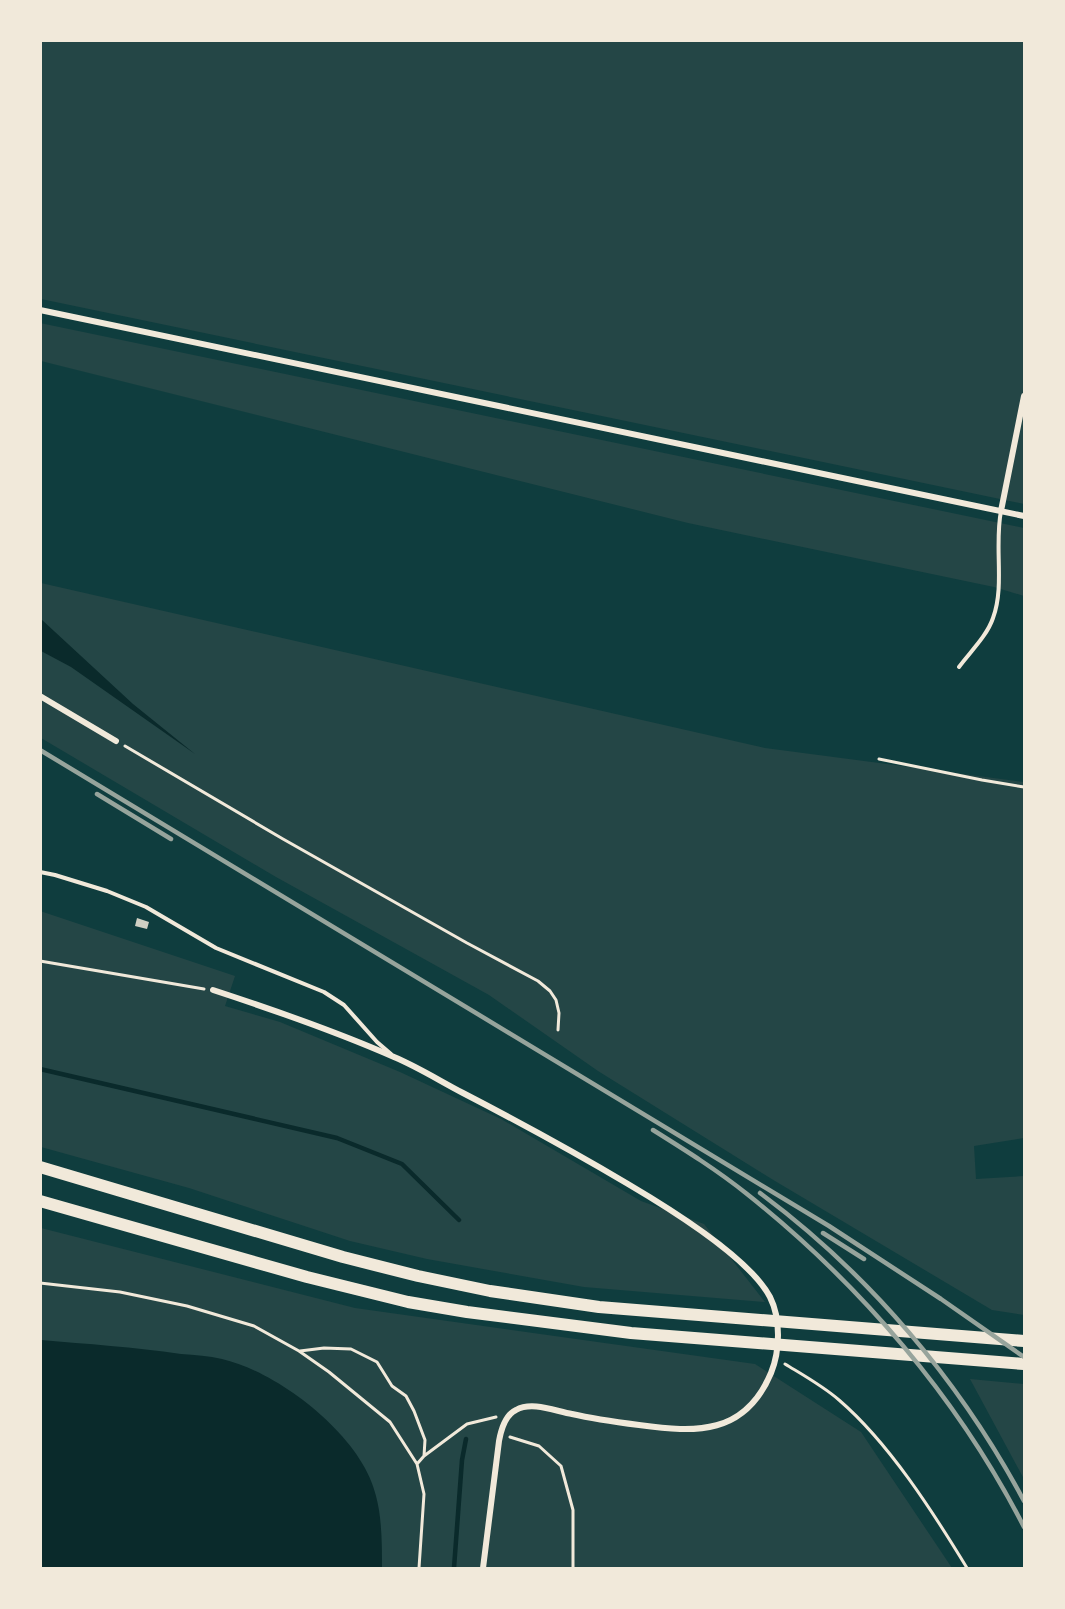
<svg xmlns="http://www.w3.org/2000/svg" width="1065" height="1609" viewBox="0 0 1065 1609" font-family="Figtree,sans-serif">
<rect width="100%" height="100%" fill="#0f3d3e"/>
<path fill="#244646" d="M1020 40 1024 41V504L41 299V41Z
M40 323 1024 528V596L994 587 688 523 41 361Z
M41 583 765 748 1024 782V1138L974 1146 976 1179 1024 1176V1315L992 1310 775 1181 598 1071 489 995 276 877 41 738Z
M40 911 235 976 225 1006 280 1022 400 1072 501 1119 641 1201 704 1224 765 1302 584 1287 427 1259 350 1241 189 1188 41 1147Z
M41 1228 355 1308 755 1364 861 1432 952 1568H41Z
M970 1379 1024 1384V1479Z"/>
<path fill="#0a2a2b" d="M41 619 133 704 195 754 71 667 41 651Z
M41 1340C87 1344 134 1347 181 1354 195 1355 209 1356 222 1359 279 1372 363 1437 376 1496 382 1518 382 1545 382 1568H41Z"/>
<g fill="none" stroke-linecap="round" stroke-linejoin="round">
<path stroke="#0a2a2b" stroke-width="4.5" d="M40 1069 337 1138 402 1164 459 1220
M454 1568 462 1460 466 1439"/>
</g>
<path fill="#cfcfc3" d="M137 918 149 922 147 929 135 926Z"/>
<g fill="none" stroke-linecap="round" stroke-linejoin="round">
<path stroke="#f1e9da" stroke-width="3" d="M125 746 283 839 467 943 538 981 550 991 556 1000 559 1013 558 1030
M879 759 982 780 1024 787
M40 961 204 989
M40 1283 120 1292 187 1306 254 1326 299 1351 329 1372 390 1422 417 1464 424 1494 419 1568
M300 1351 324 1348 351 1349 377 1362 392 1386 406 1396 414 1411 425 1440 424 1456
M785 1364C803 1375 823 1386 839 1400 889 1443 933 1512 967 1568
M510 1437 539 1446 561 1466 573 1510V1568
M417 1464 424 1456 467 1424 496 1417"/>
<path stroke="#f1e9da" stroke-width="4" d="M959 667C970 652 987 636 993 618 1005 586 994 546 1001 511
M40 872 55 875 107 891 146 907 216 948 324 992 344 1005 377 1042 391 1054"/>
<path stroke="#f1e9da" stroke-width="6" d="M40 310 1024 516
M1001 511 1024 396
M40 696 116 741
M213 990C274 1010 335 1031 394 1057 418 1067 440 1081 463 1093 519 1122 574 1152 628 1184 667 1207 749 1257 770 1297 781 1319 780 1351 771 1373 745 1435 696 1433 639 1425 616 1422 594 1419 572 1414 555 1411 532 1401 516 1410 505 1415 501 1430 499 1441L483 1568"/>
<path stroke="#f1e9da" stroke-width="12" d="M40 1167 343 1257 418 1276 490 1291 599 1307 1024 1341
M40 1201 307 1277 408 1302 467 1312 631 1333 1024 1364"/>
<path stroke="#97a49c" stroke-width="4.5" d="M40 750 829 1226 941 1299 1024 1357
M97 794 171 839
M653 1130C685 1150 717 1170 747 1194 860 1284 958 1398 1024 1527
M760 1193C869 1274 960 1381 1024 1501
M823 1233 864 1259"/>
</g>
<rect width="1065" height="1609" fill="none" stroke="#f1e9da" stroke-width="84"/>
</svg>
